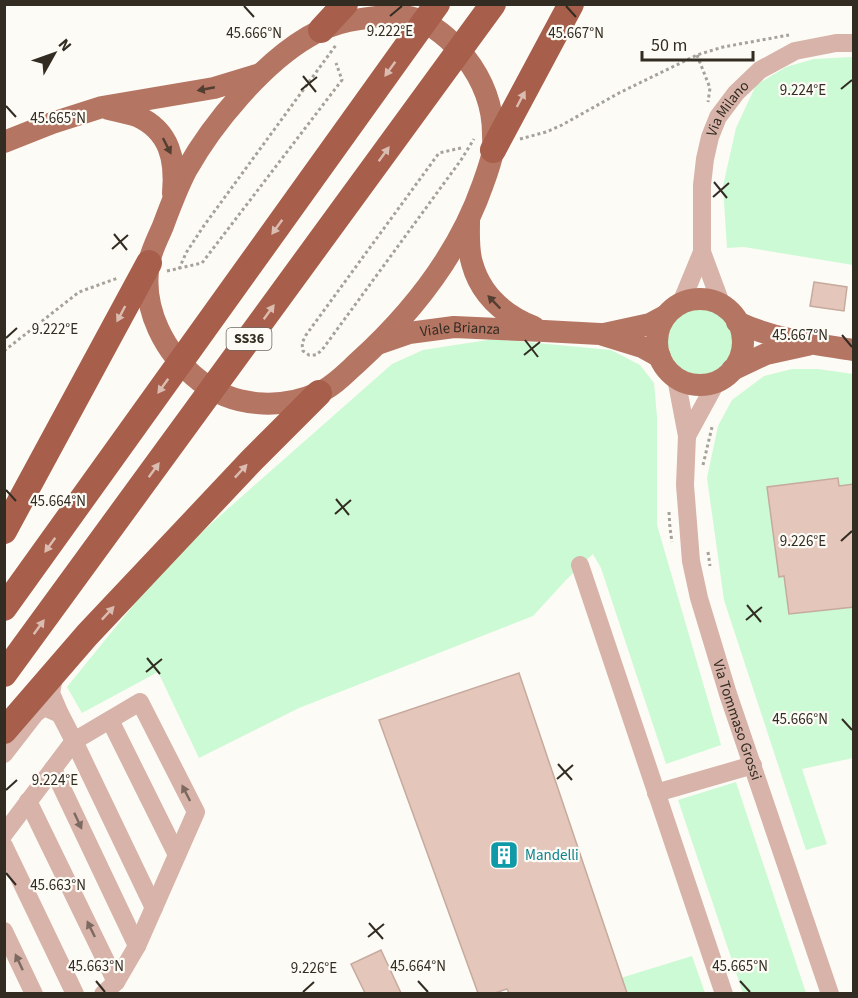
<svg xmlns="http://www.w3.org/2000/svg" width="858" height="998" viewBox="0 0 858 998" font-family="'Source Sans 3',sans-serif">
<rect width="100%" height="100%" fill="#fdfbf5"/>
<path fill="#cbfad4" d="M853 57V265L744 247 727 248 723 186 736 128 756 85 786 67 814 59Z
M667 342a33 33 0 1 1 66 0a33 33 0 1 1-66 0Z
M494 339 611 350 640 365 654 383 657 417V525L721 745 666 764 601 568 593 554 567 579 533 616 299 708 199 758 158 672 82 713 67 687 170 560 392 364 423 350Z
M792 369H818L853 374V758L802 769 827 844 806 850 724 600 707 478 718 426 732 400 764 376Z
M736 782 806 993H743L678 800Z
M692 956 705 993 574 994 585 989Z"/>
<path fill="#e4c6ba" stroke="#c7aa9e" stroke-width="1.5" d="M814 282 847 287 844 311 810 306Z
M838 478 839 486 854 484V607L789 614 784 576 779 577 767 487Z
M519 673 627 993H509L507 989 495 993H478L379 720Z
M381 950 401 993H365L351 964Z"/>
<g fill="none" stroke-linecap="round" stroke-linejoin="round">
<path stroke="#a6a29a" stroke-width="3" stroke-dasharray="3 3" stroke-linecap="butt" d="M697 55 710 88 708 102
M520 139 546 132 562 125 619 93 697 55 723 47 789 35
M461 148 439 153 306 335 302 343 303 351 309 355H316L322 350 461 160 474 139
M179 269 186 253 203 227 336 45
M167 271 202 263 342 80 336 63
M4 351 79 292 118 278
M703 465 712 427
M669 512 670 528 672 542
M708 552 710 566"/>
<g stroke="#d7b3a9" stroke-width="18">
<path d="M681 303 702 252"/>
<path id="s1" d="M722 306 702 252V185L705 159 710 137 718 117 736 93 760 70 795 51 836 43H854"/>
<path id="s2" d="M676 378 687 436 685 485 691 561 699 598 728 694 830 994"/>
<path d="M687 436 717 381"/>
<path d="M580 565 724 994"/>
<path d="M55 672 51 693 60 714 74 741 154 908"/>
<path d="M110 720 177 855"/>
<path d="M4 754 35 714 44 707 60 714"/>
<path d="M53 769 137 946"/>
<path d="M656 793 753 765"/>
<path d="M28 801 116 982"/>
<path d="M4 834 74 741 140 702 196 812 137 946 116 982 103 994"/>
<path d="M4 846 75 994"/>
<path d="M4 931 34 994"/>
</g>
<g stroke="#b57563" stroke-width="22">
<path d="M394 15C401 16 410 16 416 19 436 26 452 41 465 57 483 80 493 105 493 134 493 140 494 146 493 151 491 162 487 173 483 184 459 253 412 313 358 362 346 373 333 387 318 393 280 410 233 407 200 381 165 354 141 309 149 263 151 251 158 238 163 226 170 207 177 188 187 169 213 123 262 64 308 37 336 20 363 18 394 15Z"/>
<path d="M109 109C118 111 128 113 137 116 170 131 176 160 173 193"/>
<path d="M4 142 52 123 102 107 214 88 260 74"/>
<path d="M469 222C469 235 468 250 472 263 481 296 504 315 534 327"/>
<circle cx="700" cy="342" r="43"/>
<path d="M737 322C773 339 814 344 854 350"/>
<path d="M604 334 650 324 665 316"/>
<path id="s3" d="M380 343 409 333 454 327 544 331 600 334 642 347 660 357"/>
<path d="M732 370 766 354 807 345"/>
</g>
<path stroke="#a75e4a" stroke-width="26" d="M321 30 345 4
M493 150 571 4
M4 531 149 263
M4 608 437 4
M4 674 493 4
M4 731 87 635 252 460 319 393"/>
</g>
<defs><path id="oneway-solid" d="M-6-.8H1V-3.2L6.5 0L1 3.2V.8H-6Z" transform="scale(1.5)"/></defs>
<g fill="#dbbcb1">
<use href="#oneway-solid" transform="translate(390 69) rotate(126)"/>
<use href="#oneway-solid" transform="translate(521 99) rotate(-62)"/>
<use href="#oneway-solid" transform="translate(384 154) rotate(-54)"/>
<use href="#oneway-solid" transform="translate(277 227) rotate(126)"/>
<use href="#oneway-solid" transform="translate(269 312) rotate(-54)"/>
<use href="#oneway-solid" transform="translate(121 314) rotate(118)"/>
<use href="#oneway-solid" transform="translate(163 386) rotate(126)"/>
<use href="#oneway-solid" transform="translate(154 470) rotate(-54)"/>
<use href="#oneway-solid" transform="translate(241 471) rotate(-47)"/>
<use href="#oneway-solid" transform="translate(50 545) rotate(126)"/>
<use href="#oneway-solid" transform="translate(108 613) rotate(-47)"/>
<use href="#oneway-solid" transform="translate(39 627) rotate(-54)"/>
</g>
<g fill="#533e32">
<use href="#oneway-solid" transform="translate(206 89) rotate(169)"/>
<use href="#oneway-solid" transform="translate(167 146) rotate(63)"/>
<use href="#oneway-solid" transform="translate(494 302) rotate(-134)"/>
</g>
<g fill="#7c695f">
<use href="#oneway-solid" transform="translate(186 793) rotate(-117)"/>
<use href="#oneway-solid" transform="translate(78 821) rotate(65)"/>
<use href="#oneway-solid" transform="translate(91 929) rotate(-116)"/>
<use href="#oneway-solid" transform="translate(19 962) rotate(-115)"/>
</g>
<path fill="none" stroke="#322c22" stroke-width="2" d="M244 6 254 17M566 6 576 17M390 16 402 6M303 76 316 92M841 89 852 80M301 90 317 77M6 106 16 117M714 182 727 198M713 197 729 183M114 234 127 250M112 249 128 235M842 335 852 347M6 338 17 328M525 340 538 357M524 355 540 342M6 490 16 501M336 499 349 515M335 514 351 500M841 541 852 531M747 605 761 622M746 620 762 607M147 658 160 674M146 672 162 659M842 719 852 730M558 764 572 780M557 779 573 765M6 790 17 780M6 873 16 885M369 923 383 939M368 937 384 924M96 981 105 992M418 981 428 992M740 981 750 992M303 992 314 982"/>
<defs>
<g id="building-square" transform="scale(1.5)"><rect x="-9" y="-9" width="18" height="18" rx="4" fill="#0f9aa8" stroke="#fdfbf5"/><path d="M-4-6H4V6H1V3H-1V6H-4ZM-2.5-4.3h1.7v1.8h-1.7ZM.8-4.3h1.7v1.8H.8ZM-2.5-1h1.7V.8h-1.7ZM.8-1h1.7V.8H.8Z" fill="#fff"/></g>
</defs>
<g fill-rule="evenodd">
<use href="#building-square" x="504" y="855"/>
</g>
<g text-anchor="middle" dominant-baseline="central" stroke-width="4.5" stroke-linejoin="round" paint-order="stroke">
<rect fill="#fdfbf5" stroke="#6f6a61" stroke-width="1.5" x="226.5" y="328" width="45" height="22" rx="4.5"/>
<g font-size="14" font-weight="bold" fill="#322c22">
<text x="249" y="339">SS36</text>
</g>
<g font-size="15" fill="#322c22" stroke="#fdfbf5">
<text stroke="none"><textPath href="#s1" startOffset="207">Via Milano</textPath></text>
<text stroke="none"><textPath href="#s3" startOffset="82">Viale Brianza</textPath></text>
<text stroke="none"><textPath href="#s2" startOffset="350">Via Tommaso Grossi</textPath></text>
</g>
<g font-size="15" fill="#0d838f" stroke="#fdfbf5" text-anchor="start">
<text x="525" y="855">Mandelli</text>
</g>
</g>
<g font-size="15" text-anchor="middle" fill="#322c22" stroke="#fdfbf5" stroke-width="4.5" stroke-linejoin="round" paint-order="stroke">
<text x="390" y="36">9.222°E</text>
<text x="254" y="38">45.666°N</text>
<text x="576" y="38">45.667°N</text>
<text x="803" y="95">9.224°E</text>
<text x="58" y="123">45.665°N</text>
<text x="55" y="334">9.222°E</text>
<text x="800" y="340">45.667°N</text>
<text x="58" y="506">45.664°N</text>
<text x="803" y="546">9.226°E</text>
<text x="800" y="724">45.666°N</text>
<text x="55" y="785">9.224°E</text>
<text x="58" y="890">45.663°N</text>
<text x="96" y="971">45.663°N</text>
<text x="418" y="971">45.664°N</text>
<text x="740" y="971">45.665°N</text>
<text x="314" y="973">9.226°E</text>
</g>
<rect width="858" height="998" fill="none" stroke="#322c22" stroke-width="12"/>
<g transform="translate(54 54) rotate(50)" stroke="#fdfbf5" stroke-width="4.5" paint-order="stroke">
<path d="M0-4.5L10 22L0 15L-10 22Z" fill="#322c22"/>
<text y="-9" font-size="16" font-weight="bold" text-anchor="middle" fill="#322c22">N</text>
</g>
<path d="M642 51v9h111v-9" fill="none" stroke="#322c22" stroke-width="3"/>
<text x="651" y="51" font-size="18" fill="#322c22" stroke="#fdfbf5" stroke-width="4.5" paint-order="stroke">50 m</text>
</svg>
